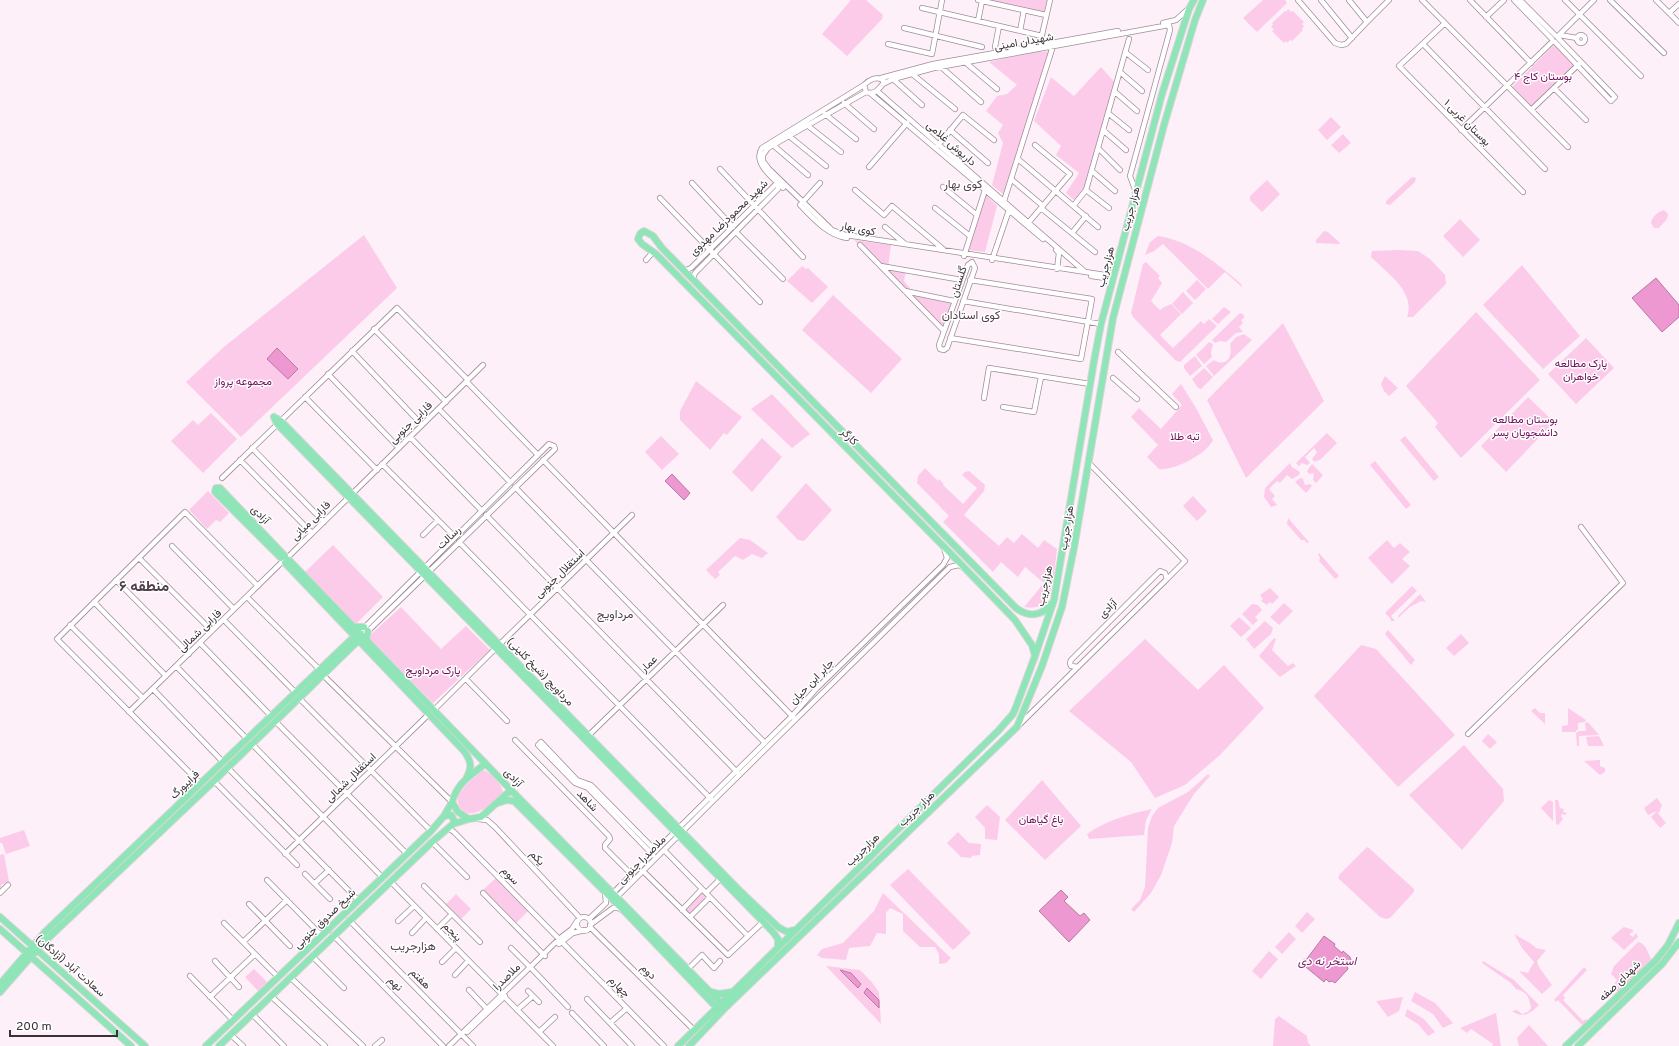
<svg xmlns="http://www.w3.org/2000/svg" width="1679" height="1046" viewBox="0 0 1679 1046" font-family="Overpass,Vazirmatn,sans-serif">
<rect width="100%" height="100%" fill="#fef0f9"/>
<path fill="#fccbea" d="M851 0H866L883 15 882 19 847 56 822 34Z
M983 0H1047L1044 12Z
M1263 0H1285L1287 3 1257 32 1243 18Z
M1288 9 1291 12 1293 11 1304 22 1302 24 1304 26 1302 29 1303 30 1292 41 1290 40 1287 43 1286 41 1284 43 1272 31 1274 29 1271 27 1273 24 1272 23 1285 11 1286 12Z
M1553 46H1556L1575 65 1531 107 1512 87Z
M1054 51 1008 191 1003 194 992 185 1003 143 998 133 1003 125 986 111 997 96 1007 94 1017 85 989 62 1036 52Z
M1101 67 1117 85 1084 194 1077 203 1066 193 1079 173 1056 155 1061 146 1034 121 1051 77 1074 96Z
M1331 117 1341 127 1327 140 1318 130Z
M1343 134 1351 143 1339 153 1331 145Z
M1412 177 1416 178 1415 182 1390 205 1386 204V201Z
M1267 180 1280 194 1262 212 1250 200V196Z
M985 194 997 206 985 252 967 250Z
M1664 210 1668 214 1667 219 1659 228H1654L1651 223C1652 217 1657 212 1664 210Z
M1460 219 1480 240 1463 257 1443 236Z
M1324 231 1328 232 1340 243 1339 244 1316 243V240Z
M364 235 397 288 241 437 186 382 225 346Z
M1158 236C1189 240 1218 264 1241 284L1243 288 1225 272 1208 289 1163 244 1154 251 1145 255 1150 242Z
M854 240 891 245 888 267 906 271 904 281 913 292 954 301 944 331Z
M1398 250 1418 251 1430 259 1445 275 1446 284 1413 317H1407C1416 292 1387 273 1371 257L1372 251Z
M1146 262 1160 276 1158 278 1162 283 1151 301 1160 310 1164 307 1171 304 1181 314 1160 335 1173 348 1201 321 1204 324 1209 319 1217 326 1180 362 1175 360 1133 317 1131 313 1143 264Z
M1522 265 1580 336 1543 369 1483 305Z
M802 266 806 269 808 268 828 287 812 303 787 281Z
M1197 280 1206 289 1195 300 1186 291Z
M1183 292 1193 303 1182 314 1172 304Z
M833 295 902 359 871 393 802 330Z
M1224 307 1231 312 1218 324 1212 319Z
M1476 312 1540 380 1461 458 1435 427 1438 423 1406 386Z
M1240 313 1244 315V318L1241 320 1243 323 1239 327 1243 332 1236 333 1226 342 1220 341 1215 343 1212 340Z
M1283 323 1324 401 1246 478 1207 400Z
M1244 334 1252 340 1251 341 1214 376 1206 366 1214 360C1227 368 1233 356 1230 344L1236 337Z
M1586 338 1614 368 1576 404 1548 374Z
M1209 342 1213 344 1211 353 1212 357 1204 364 1196 355Z
M1195 356 1202 366 1190 376 1184 368V365Z
M1204 368 1213 377 1201 389 1198 388 1192 379Z
M1385 376 1398 388 1389 396 1384 391 1381 384Z
M696 381 742 417 727 435 724 433 710 450 680 420V411Z
M1181 384 1196 408 1213 440C1207 454 1174 471 1159 469L1147 457 1158 445 1131 417 1139 408 1161 429 1182 405 1172 394Z
M772 394 810 434 792 448 751 409Z
M1528 397 1554 422 1506 472 1481 446Z
M211 413 237 439 203 473 171 441 193 420 198 425Z
M1327 433 1337 443 1321 459 1315 462 1312 459 1317 452 1314 448 1305 457 1310 463 1307 465 1302 463 1299 466 1296 463Z
M661 436 679 454 662 470 645 452Z
M1405 436 1439 477 1434 481 1400 440Z
M762 438 782 457 752 492 732 472Z
M1375 461 1411 505 1406 509 1370 465Z
M1290 463 1292 467 1300 472 1299 475 1292 479 1287 475 1280 483 1277 481 1269 489 1275 496 1272 499 1277 505 1271 507 1264 497 1265 488Z
M1312 464 1323 475 1316 483 1313 480 1314 475 1313 473 1309 474 1307 471Z
M925 468 938 481 939 479 944 484 943 485 963 504 977 488 962 475 965 472 969 471 985 485 984 491 964 515 999 546 1007 537 1014 543 1022 534 1038 548 1044 540 1057 549C1055 562 1054 598 1042 605 1036 608 1030 608 1024 607L1044 583 1025 567 1018 577 1001 562 993 572 943 522 949 516 917 483 918 476Z
M1300 478 1303 479 1305 485 1310 484 1312 486 1306 493 1295 482Z
M806 483 832 510 804 541 798 540 776 517Z
M208 491 229 513 220 522 216 520 207 529 189 510Z
M1193 496 1207 511 1197 521 1183 506Z
M1288 518 1289 519 1309 542 1307 543 1304 540H1301L1287 524Z
M740 538 750 540 768 553 762 558 752 554 743 560 735 556 718 572 720 575 715 579 706 570Z
M1387 540 1394 548 1400 543 1410 552 1402 559 1410 566 1392 584 1368 558Z
M333 545 383 597 354 626 303 574Z
M1319 553 1339 576 1335 579 1319 561 1320 558 1318 554Z
M1412 586 1417 591 1391 616 1395 621H1391L1390 618 1385 613Z
M1270 588 1279 597 1272 604 1270 602 1267 605 1261 601 1263 599 1260 595Z
M1420 594 1426 602 1421 601 1410 607 1398 618V616Z
M1284 603 1293 611 1279 625 1270 617Z
M1252 604 1258 605 1262 610 1255 617 1258 620 1253 625 1242 614Z
M401 607 441 649 466 626 490 650 433 703 368 637Z
M1239 617 1251 628 1241 637 1230 626Z
M1265 621 1273 628 1271 634 1254 649 1246 639Z
M1388 630 1415 660 1411 665 1385 634Z
M1461 634 1469 643 1454 656 1446 648Z
M1274 638 1276 639 1272 650 1288 666 1293 663 1296 666 1280 677 1259 656Z
M1145 639 1198 690 1224 665 1264 708 1220 755 1185 785 1155 798 1131 762 1069 711Z
M1361 645 1376 649 1455 735 1398 787 1314 696Z
M1535 708 1540 713H1545V724L1531 711Z
M1568 708 1586 720 1585 722 1578 723V729L1575 732H1562V726L1568 725Z
M1588 722 1599 735 1579 736V746H1577L1576 733 1579 731H1586L1585 723Z
M1488 734 1497 742 1490 749 1482 741Z
M1599 736 1604 746H1588L1586 737Z
M1464 745 1503 789 1504 801 1462 850 1409 795Z
M1600 760V766L1605 768V772L1600 775 1584 761Z
M483 770C490 772 502 784 503 792 496 802 473 821 462 810 458 806 457 801 458 795L467 784Z
M1208 774 1210 776 1194 794 1174 826 1172 843 1161 875 1151 893 1134 912 1131 909 1140 900 1145 887 1148 828 1152 816 1158 808 1188 792Z
M1042 780 1081 826 1045 860 1005 820Z
M1657 798 1662 805 1659 813 1657 812 1666 823 1660 828 1651 817 1657 811 1648 815 1644 808Z
M1549 800 1553 802V821L1541 808Z
M1555 800H1558L1560 808 1564 809 1563 812 1567 813 1565 815 1562 814 1561 816 1563 819 1558 825 1556 824Z
M987 805 1000 817 997 840 985 839V828L975 817Z
M1152 809 1146 820 1144 835 1089 839 1087 834C1107 820 1129 814 1152 809Z
M24 830 30 846 6 854 2 843H0V838Z
M958 832 969 843 981 844 980 855 972 856 971 858 961 857 947 843Z
M1367 847 1369 848 1414 889V892L1390 918 1386 919 1380 917 1338 878 1340 874Z
M4 854 9 882 1 885 2 889H0V855Z
M908 869 971 933 953 950 890 885Z
M497 877 529 910 515 924 482 891Z
M702 889 710 897 690 917 682 910Z
M883 893 951 958 946 963 939 964V954L935 947H920L903 931V914L890 908 886 913V934L877 933 870 946 849 948 846 960 822 958 817 955 822 949 843 943 874 911Z
M456 894 471 909 461 919 446 904Z
M1307 912 1315 919 1302 933 1295 926Z
M1624 927 1633 930V932L1629 934 1633 937 1636 933 1638 937 1624 950 1611 938 1621 929Z
M1289 932 1296 939 1282 954 1275 947Z
M1514 934 1530 943 1536 948 1546 950 1537 961 1539 967 1552 985 1542 994 1519 971 1528 973 1534 962 1522 948Z
M1638 942C1646 943 1648 953 1651 959L1619 993 1616 990 1615 983 1617 980 1611 974 1614 966Z
M1269 951 1278 959 1261 979 1252 971Z
M1483 961 1514 980 1539 1005C1531 1013 1523 1019 1512 1011L1517 1010 1522 1014 1528 1012 1531 1008C1529 997 1527 992 1516 989L1511 983 1482 963Z
M826 966 860 970 871 981 879 992 881 1024Z
M1584 967 1587 970 1563 995 1565 998 1563 1000 1583 1021 1586 1019 1588 1021 1583 1026 1558 1000 1556 1002 1554 1000Z
M254 969 267 982 258 991 245 977Z
M1415 992 1435 1003 1453 1023 1443 1028 1433 1014 1411 1001Z
M1403 997 1399 1011 1388 1017 1376 1001Z
M1407 1009 1424 1019 1435 1032 1428 1036 1418 1024 1405 1016Z
M1496 1013 1501 1046H1492L1493 1044 1471 1029 1467 1033 1460 1028Z
M1279 1016 1307 1036 1308 1043 1311 1046H1273L1275 1019Z
M1529 1025 1548 1046H1519L1517 1038Z"/>
<path fill="#ed98d1" stroke="#b779a2" d="M1656 278 1679 305V317L1662 332 1632 298Z
M277 348 298 369 288 379 267 359Z
M672 474 690 493 684 500 665 481Z
M1061 890 1068 897 1064 901 1080 916 1084 913 1090 920 1069 942 1039 911Z
M1324 936 1335 944 1334 946 1342 953 1343 951 1350 957 1351 960 1347 966 1348 969 1335 983 1332 981 1329 982 1326 979 1324 982 1301 963 1304 959 1306 960Z
M840 970 851 973 861 984 858 988Z
M867 988 879 1000V1008L864 993Z"/>
<g fill="none" stroke-linecap="round" stroke-linejoin="round">
<g stroke="#a08c98" stroke-width="6">
<path id="minor" d="M978 0 1046 15
M1298 0 1335 43 1341 45 1346 44 1367 22
M1321 0 1352 38
M1349 0 1367 22 1389 0
M1422 0 1568 147
M1470 0 1531 63
M1514 0 1552 39
M1520 0 1556 36
M1565 0 1641 76
M1610 0 1664 53
M1656 0 1679 23
M922 8 1042 36
M1669 13 1679 4
M1486 17 1504 0
M978 21 982 1
M1163 23 1176 20 1187 10
M1445 23 1399 66 1523 192
M904 28 982 47
M1020 31 1024 10
M1577 39a4 4 0 1 1 8 0a4 4 0 1 1-8 0Z
M1559 35 1577 38
M1557 37 1594 0
M1041 39 1050 0
M1555 42 1611 101 1615 97 1558 38
M888 44 932 54 942 0
M1423 44 1545 169
M995 47 999 26
M1125 52 1148 70
M965 62 997 89
M940 66 981 102
M1120 72 1142 91
M911 73 955 109
M881 78 933 64 1118 31
M893 79 922 105
M883 84 893 79 934 68 1169 25 1170 30 1130 176 1136 192
M1554 88 1586 120
M877 91 1084 271
M1114 91 1137 111
M866 92 864 85C869 80 877 75 884 81L883 84C878 90 874 95 866 92L768 148 763 155V161L769 169 829 227 832 230 846 235 1105 275 1115 272
M870 93 1043 239
M844 103 874 129
M1531 110 1579 64
M1108 113 1129 130
M825 114 856 139
M807 125 841 152
M950 130 988 163
M1103 130 1126 150
M1461 130 1553 41
M789 136 826 166
M773 145 808 175
M938 145 963 115 994 140
M1098 148 1120 170
M1018 159 1098 227
M869 167 907 123
M720 169 803 257
M1092 171 1115 191
M1011 179 1043 206
M692 183 733 227
M943 187 977 215
M783 188C773 178 752 163 762 148L864 85
M855 190 884 215 892 206 943 249
M1086 190 1109 208
M660 198 760 302
M1004 201 1053 46
M801 204 820 183
M800 205C813 218 827 235 847 238
M1074 205 1086 190 1129 39
M935 208 970 236
M1041 208 1095 252
M1029 222 1070 174 1035 145
M885 227 904 243
M736 232 783 279
M1072 233 1086 216
M860 245 944 331
M1056 250 1059 253 1057 269
M964 256 985 190
M646 260 653 252
M992 260 1009 210
M972 262 975 268 947 348 944 350 940 349 939 345 968 265Z
M881 266 962 280
M684 271 691 268 775 185 780 184
M1091 276 1105 278 1111 285
M693 279 695 273 778 189 779 184
M905 291 954 301
M963 301 1101 324
M374 329 446 402
M950 338 1081 359 1092 299 970 280
M352 351 422 425
M1118 352 1176 407
M328 374 399 448
M1113 378 1137 399
M467 382 538 455
M305 397 377 470
M984 398 989 368 1090 384
M1003 407 1034 412 1041 377
M439 409 510 482
M410 437 482 511
M252 448 324 522
M240 460 312 533
M543 460 794 718
M1088 462 1185 561 1167 579
M382 464 455 537
M222 478 397 308 468 380
M515 487 765 743
M352 494 483 365
M486 515 738 773
M423 535 438 520
M459 542 711 799
M172 546 234 609
M288 557 348 498
M139 558 212 631
M116 580 189 654
M247 597 320 670
M94 602 166 676
M224 620 296 693
M70 625 143 698
M363 629 549 444 554 446 555 449 366 633
M200 643 271 716
M500 644 632 515
M176 666 247 739
M323 675 452 802
M466 679 507 721
M153 689 223 762
M299 698 431 831
M434 710 496 648
M129 712 282 562
M275 721 407 854
M1018 726 1167 579 1165 573 1160 571 1071 660 1070 663 1071 666 1078 667
M1468 734 1623 583 1581 527
M588 736 723 605
M515 740 609 836 610 839 605 845V848L632 875
M252 744 383 878
M228 768 359 901
M214 781 297 865
M201 784 57 639 185 512 258 586
M478 819 487 820 495 827 580 918
M448 828 454 832 664 1046
M432 842 467 877
M664 850 748 936
M285 854 429 714
M653 855 588 788 575 783 538 745 541 742 577 780 591 785 656 851
M644 872 728 955 763 922
M305 874 330 899
M267 880 322 936
M390 881 553 1046
M315 883 329 870
M424 886 480 942
M0 893 8 885
M483 893 545 956
M613 893 792 716 817 688 943 565 947 558 944 548
M706 893 718 881
M617 897 713 801 950 567 959 565 963 567
M249 904 290 946
M682 910 702 889
M690 917 710 897
M577 924a7 7 0 1 1 14 0a7 7 0 1 1-14 0Z
M589 919 606 903 605 892
M349 920 473 1046
M398 921 414 906
M224 923 278 977
M590 925 613 908H618L622 910
M590 927 694 1030
M437 929 452 914
M412 933 426 918
M333 935 443 1046
M243 942 287 900
M559 944 573 933 585 930
M511 948 530 967
M312 956 344 988
M215 961 239 987
M442 962 456 948
M532 969 568 1007
M688 969 702 955 714 968 720 961
M455 975 468 961
M190 976 233 1020
M290 977 363 1046
M469 990 486 1008
M528 991 539 1002
M271 996 325 1046
M210 997 255 954
M587 999 632 1046
M517 1010 533 996
M572 1013 604 1046
M252 1014 284 1046
M610 1023 627 1008
M467 1032 505 996
M539 1032 555 1017
M231 1035 243 1046
M375 1046 382 1040
M449 1046 559 939 572 929 577 921"/>
</g>
<g stroke="#d7d6d7" stroke-width="8">
<path id="major" d="M274 417 281 421 741 892 778 927 787 932 794 930
M274 417 277 424 773 932 778 939V947
M281 558 215 492 216 488H220L285 556
M289 560 511 790 723 1005
M285 563 464 751C472 762 472 768 466 779
M352 627H364
M368 642 366 639 368 631
M1035 656 1032 645 1015 620 954 557 656 254 642 244 638 239 640 234 644 231 653 236 662 248 1016 608C1028 617 1041 617 1051 604
M485 764C470 776 458 782 452 802L458 812 469 819 481 817 511 790
M498 803 507 800 514 801 625 912 719 1010
M444 816 451 815 454 820 453 824
M0 917 145 1046
M0 929 131 1046
M0 984 44 933 358 633
M0 992 43 943 214 781 362 637
M711 992 719 994 732 992
M206 1046 431 831 444 816 452 802
M219 1046 432 842 453 824 469 819
M678 1046 998 731 1013 714 1016 707 1035 656 1054 600 1094 361 1101 324 1162 94 1189 9 1194 0
M689 1046 726 1007 1017 727 1042 666 1062 607 1074 548 1113 318 1164 125 1195 20 1203 0
M1566 1046 1656 960 1668 945 1679 923
M1578 1046 1662 964 1679 942"/>
</g>
<use href="#minor" stroke="#fff" stroke-width="4.5"/>
<use href="#major" stroke="#8fe5b7" stroke-width="6"/>
</g>
<g text-anchor="middle" dominant-baseline="central" stroke-width="3" stroke-linejoin="round" paint-order="stroke">
<g font-size="11" fill="#393136" stroke="#fff">
<text transform="translate(1024 42) rotate(-10)">شهیدان امینی</text>
<text transform="translate(1467 123) rotate(45)">بوستان غربی ۱</text>
<text transform="translate(951 144) rotate(41)">داریوش غلامی</text>
<text transform="translate(1131 209) rotate(-75)">هزار جریب</text>
<text transform="translate(729 218) rotate(-44)">شهید محمودرضا مهدوی</text>
<text transform="translate(858 229) rotate(11)">کوی بهار</text>
<text transform="translate(1106 267) rotate(-75)">هزارجریب</text>
<text transform="translate(959 282) rotate(-72)">گلستان</text>
<text transform="translate(411 423) rotate(-44)">فارابی جنوبی</text>
<text transform="translate(849 437) rotate(45)">کارگر</text>
<text transform="translate(260 515) rotate(46)">آزادی</text>
<text transform="translate(311 521) rotate(-45)">فارابی میانی</text>
<text transform="translate(1067 528) rotate(-81)">هزار جریب</text>
<text transform="translate(449 538) rotate(-44)">رسالت</text>
<text transform="translate(560 574) rotate(-44)">استقلال جنوبی</text>
<text transform="translate(1045 586) rotate(-78)">هزارجریب</text>
<text transform="translate(1108 609) rotate(-45)">آزادی</text>
<text transform="translate(200 631) rotate(-44)">فارابی شمالی</text>
<text transform="translate(649 664) rotate(-44)">عمار</text>
<text transform="translate(540 672) rotate(46)">مرداویج (شیخ کلینی)</text>
<text transform="translate(812 682) rotate(-46)">جابر ابن حیان</text>
<text transform="translate(351 778) rotate(-44)">استقلال شمالی</text>
<text transform="translate(513 778) rotate(46)">آزادی</text>
<text transform="translate(185 785) rotate(-44)">فرایبورگ</text>
<text transform="translate(587 801) rotate(46)">شاهد</text>
<text transform="translate(917 809) rotate(-44)">هزار جریب</text>
<text transform="translate(863 850) rotate(-44)">هزارجریب</text>
<text transform="translate(537 858) rotate(47)">یکم</text>
<text transform="translate(642 860) rotate(-45)">ملاصدرا جنوبی</text>
<text transform="translate(510 876) rotate(46)">سوم</text>
<text transform="translate(325 919) rotate(-44)">شیخ صدوق جنوبی</text>
<text transform="translate(452 932) rotate(46)">پنجم</text>
<text transform="translate(70 966) rotate(41)">سعادت آباد (آزادگان)</text>
<text transform="translate(648 972) rotate(44)">دوم</text>
<text transform="translate(507 977) rotate(-44)">ملاصدرا</text>
<text transform="translate(420 979) rotate(46)">هفتم</text>
<text transform="translate(1620 981) rotate(-44)">شهدای صفه</text>
<text transform="translate(395 984) rotate(45)">نهم</text>
<text transform="translate(619 987) rotate(45)">چهارم</text>
</g>
<g font-size="11" fill="#710c5a" stroke="#fff">
<text x="1543" y="77">بوستان کاج ۴</text>
<text x="1581" y="364">پارک مطالعه<tspan x="1581" dy="13">خواهران</tspan></text>
<text x="243" y="382">مجموعه پرواز</text>
<text x="1525" y="420">بوستان مطالعه<tspan x="1525" dy="13">دانشجویان پسر</tspan></text>
<text x="1185" y="437">تبه طلا</text>
<text x="433" y="671">پارک مرداویج</text>
<text x="1041" y="820">باغ گیاهان</text>
</g>
<g font-size="12" fill="#513f4b" stroke="#fff">
<text x="963" y="185">کوی بهار</text>
<text x="971" y="316">کوی استادان</text>
<text x="615" y="615">مرداویج</text>
<text x="413" y="947">هزارجریب</text>
</g>
<g font-size="12" font-style="italic" fill="#83226b" stroke="#fff">
<text x="1327" y="962">استخر نه دی</text>
</g>
<g font-size="15" font-weight="bold" fill="#513f4b" stroke="#fff">
<text x="144" y="587">منطقه ۶</text>
</g>
</g>
<path d="M10 1030v6h107v-6" fill="none" stroke="#393136" stroke-width="2"/>
<text x="16" y="1030" font-size="12" fill="#393136" stroke="#ffffff" stroke-width="3" paint-order="stroke">200 m</text>
</svg>
